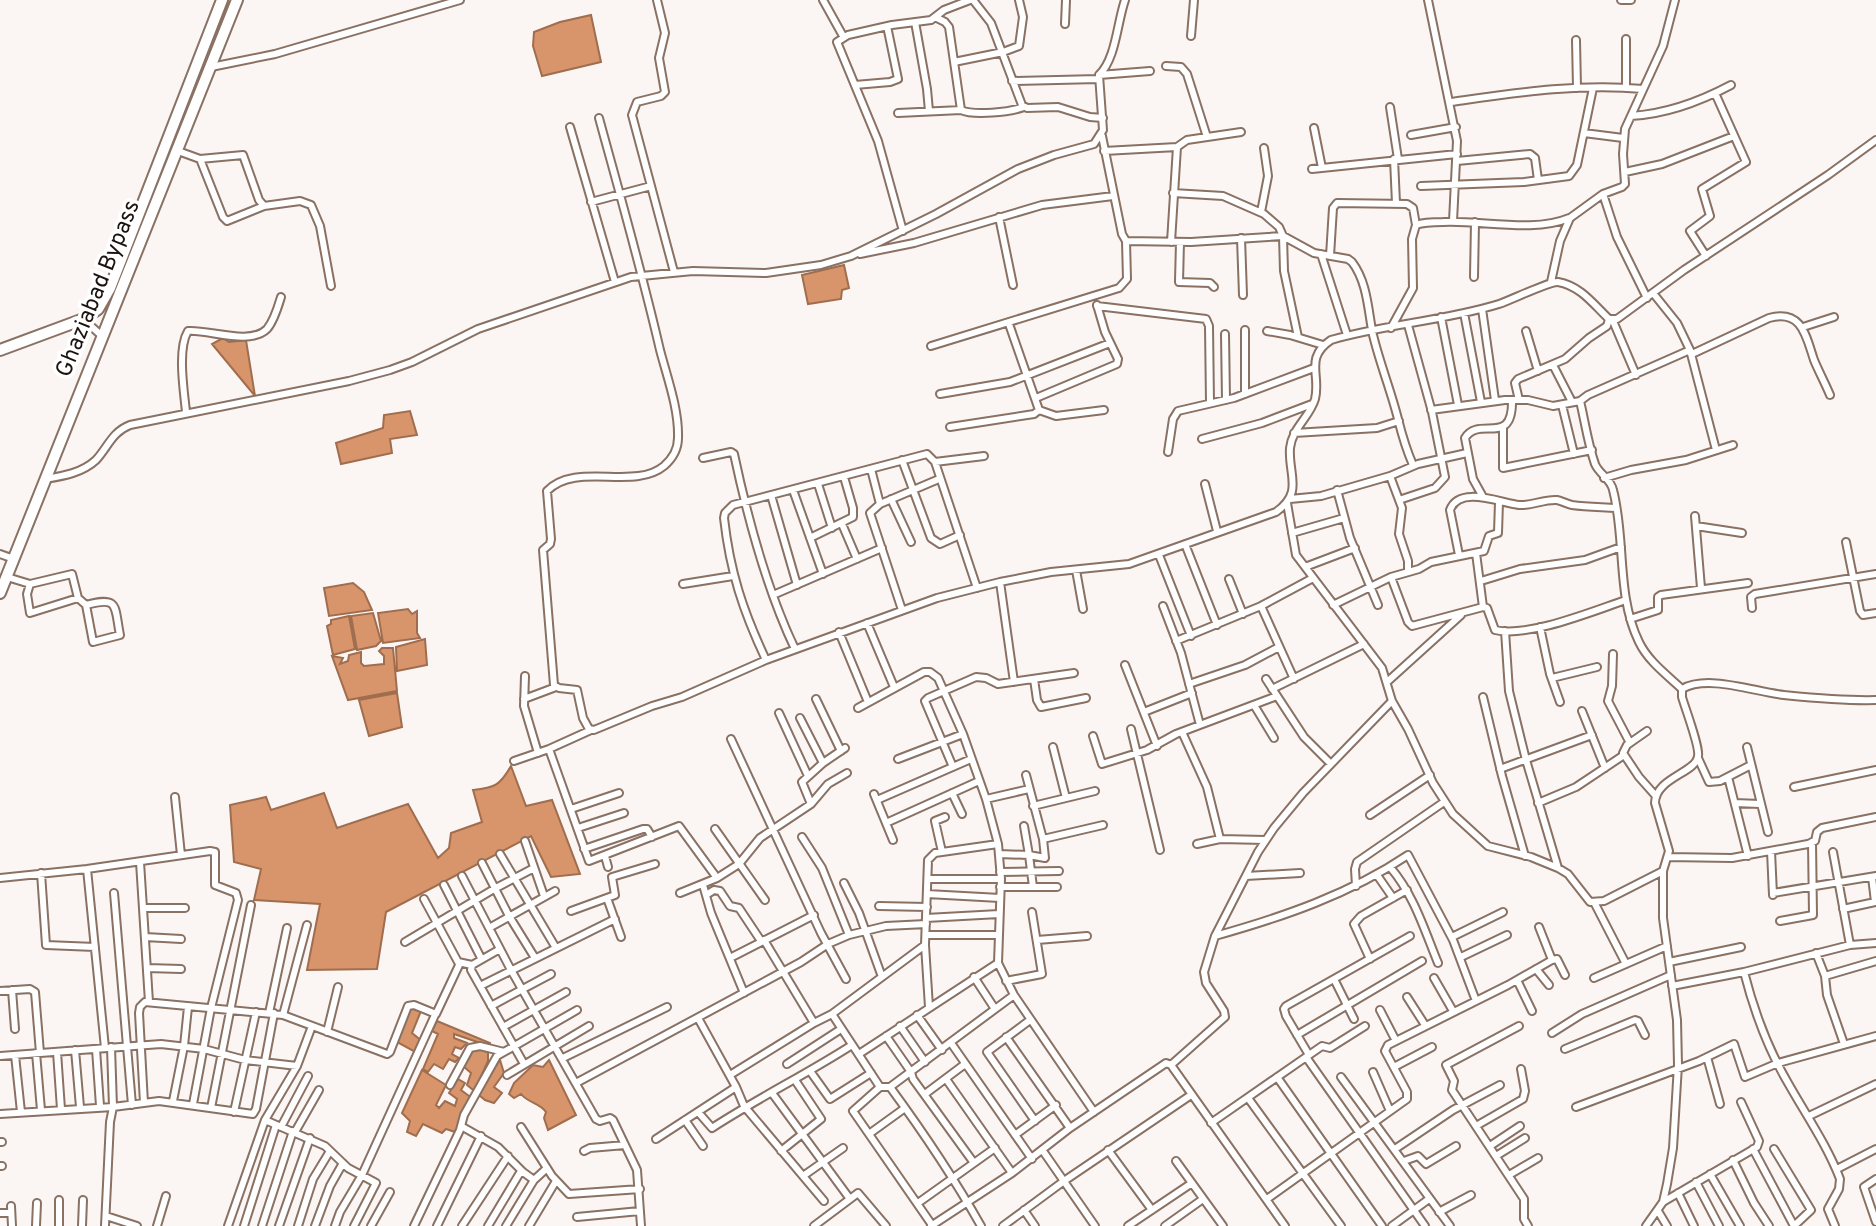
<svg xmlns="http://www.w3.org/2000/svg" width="1876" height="1226" viewBox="0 0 1876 1226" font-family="Overpass,sans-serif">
<rect width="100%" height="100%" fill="#fbf6f3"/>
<path fill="#d8946a" stroke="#a06d4e" stroke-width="2" d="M591 15 601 62 542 76 533 46 534 32 560 22Z
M844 265 849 288 842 290 841 299 808 304 802 275Z
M223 338 229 342 246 340 255 396 212 344Z
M410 411 417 435 390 439 392 453 341 464 336 443 383 428 384 415Z
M353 583 364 592 372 610 329 616 324 588Z
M408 609 412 614 417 611V633L420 638 383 643 378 613Z
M373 613 381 641 376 646 357 650 351 616Z
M349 616 355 649 333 655 327 626 331 624V620Z
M425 639 427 665 397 671 396 647Z
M382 648H393L397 691 348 700 332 656 343 658 340 664 348 661 349 655 361 652V663L364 666 384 664V656L379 651Z
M397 693 402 727 369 736 359 700Z
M511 766 526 806 552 800 580 874 551 877 531 836 386 912 377 969 307 970 320 904 254 900 261 869 234 862 230 805 266 797 271 810 324 793 337 828 408 804 438 858 449 848 451 833 482 822 473 790C495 788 500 785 511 766Z
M407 1005 421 1011 412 1033 423 1042 417 1053 397 1042Z
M437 1021 490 1043 489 1046 454 1034V1038L467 1043 461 1049 455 1047 452 1054 459 1058 455 1062 449 1059 443 1069 434 1064 428 1072 423 1069 438 1034 432 1031Z
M473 1048 488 1052V1061L479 1081 483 1084 500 1060 504 1073 494 1087 502 1093 494 1103 485 1100 467 1085 471 1073 462 1065Z
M549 1060 576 1115 548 1130 544 1118 546 1112C540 1103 528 1103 521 1094L514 1098 509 1094 514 1083 533 1065 543 1067Z
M422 1070 446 1085 436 1105 439 1108 445 1101 455 1106 457 1099 449 1093 458 1079 465 1083 461 1090 469 1096 476 1095 455 1132 446 1129 442 1133 423 1124 416 1136 407 1132 410 1121 402 1113Z"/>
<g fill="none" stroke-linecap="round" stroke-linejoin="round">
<g stroke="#897164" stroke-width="10">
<path id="minor" d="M657 0 665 33 659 58 665 92 661 96 637 102 632 115 674 272
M823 0 843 36
M973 0 991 23 1022 105 1027 108 1058 107 1090 117 1103 118
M1428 0 1457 141 1453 221
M1621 0H1631
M935 17 945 22 949 27 961 110C974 116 1010 112 1024 107
M915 22 927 89 929 111
M1065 24 1066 0
M1191 36 1194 0
M1626 39V88
M1576 40 1577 88
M954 62 1003 52 1019 46 1023 17 1019 0
M1166 66 1181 67 1187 74 1207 137
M211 67 275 54 460 0
M1099 75 1150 71
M1012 81 1098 79
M855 85 890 82 898 79 887 26
M1451 102C1515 93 1578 83 1643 89
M1390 107 1398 159
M898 113 961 110
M1631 116C1667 114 1699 102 1731 85
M599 118C620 195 642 272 660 350 667 377 679 409 678 438 678 449 672 459 664 466 634 491 576 461 547 491L551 539 550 544 543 550 554 685 559 688 577 690 583 718 589 729 594 730 652 706 682 697 766 660 937 598 1000 582 1051 572 1129 564 1276 512C1304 492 1288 475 1290 448 1292 428 1310 417 1315 399 1321 375 1304 358 1331 340 1386 324 1444 321 1499 304 1511 300 1550 281 1558 282 1581 286 1594 305 1609 319H1617L1684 270 1828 175 1876 140
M570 127 615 282
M1314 128 1322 168
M1584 133 1623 138
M1411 135 1456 127
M1102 136 1122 234 1126 241 1191 242 1283 236 1314 253 1348 259 1352 262C1368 283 1368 312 1373 335 1380 364 1391 391 1398 419 1402 435 1406 449 1413 465
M178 151 200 159 243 155 259 200 264 206
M1104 151 1177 147
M200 159 223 217 227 221 264 206 300 201 311 205 320 226 331 286
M1394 159 1396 203
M1457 161 1530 154 1535 158 1538 180
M1312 169 1457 154
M1625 172 1662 164 1734 136
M1421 186 1524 182 1569 176 1577 165 1593 88
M1173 193 1223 196 1264 214 1279 227 1283 236 1284 271 1298 337
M1603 194 1617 237 1647 298
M591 202 651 186
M1261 212 1268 176 1264 148
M999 217 1013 285
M903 231 878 141 837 42 848 35 892 25 931 20 944 10 970 0
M1241 238 1243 295
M1171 242 1177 147 1187 140 1241 132
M1180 242 1179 282 1210 283 1214 287
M860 254 914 243 1042 205 1113 196
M1321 254 1347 335
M1330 256 1333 208 1337 203 1407 204 1413 208 1416 225
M1706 256 1690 231 1710 216 1702 189 1746 162 1715 93
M1474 277 1475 222
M1551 282 1560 241 1570 218 1603 194 1622 187 1625 184 1623 154 1625 129 1663 46 1675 0
M1653 293 1677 323 1690 350 1716 450
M1097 306 1206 319 1209 326 1210 403
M1482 309 1495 400
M1464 313 1481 402
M1441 317 1458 405
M83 319 102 336
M1613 321 1636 375
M1803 327 1834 317
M1391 328 1413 288 1412 239 1416 225C1424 222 1434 222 1443 222 1481 220 1534 233 1569 218
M1267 331 1290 335 1323 345
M1526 331 1538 371
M1225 334 1226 400
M931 346 1119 288 1127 279 1126 241
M1692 354 1769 318C1802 309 1806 336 1814 360 1819 372 1825 383 1830 395
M1553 365 1572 402
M940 394 1010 382 1110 343
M1245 394V330
M1036 398 1117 364 1118 359 1105 332 1097 305
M1519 400 1515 383 1518 379 1565 359 1589 338 1607 326 1609 319
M1562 405 1574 454
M1039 410 1056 416 1104 410
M1431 410 1505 400H1528L1553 406 1580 401
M186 412C184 391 177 349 188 331 208 329 250 346 267 329 274 321 278 307 281 297
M1503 426V468L1592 450
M950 427 1034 414 1039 410 1009 324
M1294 433 1377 428 1399 421
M1202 439 1262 423 1312 404
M1168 452 1173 419 1178 411 1234 398 1314 368
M703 458 731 452 734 454C748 520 766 588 795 649
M902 460 931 538 940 544 960 535
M935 462 984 456
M871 469 880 504
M1390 476 1402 508 1399 534 1408 561V572
M1604 478 1631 470 1686 460 1733 445
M45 479C63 476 82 473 96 460 108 447 112 432 130 425L349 381 390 370 412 362 478 329 631 277 693 271 766 273 821 265 851 256 936 214 1018 169 1054 155 1094 144 1103 130 1099 75C1116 59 1117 23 1125 0
M818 484 832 528
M1205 484 1217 531
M793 490 823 574
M1337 490 1350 538 1378 605
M771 495 797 585
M1483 497 1473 479 1465 438C1479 415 1513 448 1512 400
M891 499 911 542
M1290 499 1321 496 1390 476 1418 464 1467 453
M1399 500 1435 488 1445 477 1432 412 1408 325
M1287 503 1296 555 1382 668 1392 701 1408 729 1433 783 1453 814 1488 846 1531 857 1558 868 1568 874 1590 902 1604 901 1663 871
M1695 516 1701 588
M842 524 857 559
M1696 526 1742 533
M1292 533 1344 518
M810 538 853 517V508L844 477
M1846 542 1860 611 1863 615 1876 613
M1185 544 1217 625
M1476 553 1483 607
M0 554 14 559
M1159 555 1191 636
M1459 555 1450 510C1459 485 1501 503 1519 505 1532 506 1544 499 1557 500 1562 501 1567 504 1572 505 1587 507 1601 507 1616 508
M1305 567 1355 548
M1076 570 1083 609
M7 577 30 584 72 574 78 598 30 613 27 594 30 584
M1391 577 1408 622 1412 626 1483 607 1487 608 1495 630C1528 638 1593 611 1626 600
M1229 579 1243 614
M1481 581 1520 569 1585 560 1621 547
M1000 582 1014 682
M683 584 733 576
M773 595 882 548
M78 598 86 605 93 642 120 635C114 606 120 596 86 605
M1333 605 1391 577 1419 569 1431 562 1484 551 1489 536 1498 533 1499 502
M1163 606 1181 653 1200 725
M1261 606 1294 679
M1752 608 1751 597 1755 594 1876 574
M902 610 870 513 880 504 939 479
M1630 619 1658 610V597L1661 595 1748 583
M867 623 894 687
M1540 627 1550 674 1560 702
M1505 631 1509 691 1526 760 1558 868
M839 632 868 702
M1176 641 1261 606 1313 578
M1613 654 1612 686 1608 701 1630 743
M766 660C743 611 730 572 724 518L725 513 733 505 927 454 935 462 977 588
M1125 665 1157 746
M525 676 524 706 538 753
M1552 678 1597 667
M1034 679 1037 700 1041 707 1086 698
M1266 679 1304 737 1330 763
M1387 682 1461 615
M1189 684 1245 665 1279 647
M1272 689 1364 644
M1682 689C1708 674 1755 692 1784 695 1815 698 1845 701 1876 700
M1483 697 1502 776 1525 856
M524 699 556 687
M816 699 841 751
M1254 705 1274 738
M858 708 924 672H930L938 678 963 734 986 799 998 844 1001 879 998 963 1014 995 1094 1112
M1582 711 1605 768
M1144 712 1192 693
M779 713 808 776
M800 718 823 763
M1131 729 1160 850
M1647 731 1627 745 1623 753 1639 777 1655 795
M1182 732 1207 787 1220 839
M1093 736 1102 764 1147 750 1176 734 1277 696
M731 739 821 933 846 979
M1053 747 1066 798
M1747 747 1768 832
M549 749 589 861 679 826 717 878 739 864 760 838 811 804 828 784 847 773
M1698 758 1709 782 1720 781 1751 765
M898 759 963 734
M514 761 549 749 591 730
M953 767 925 701 928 698 976 677 986 678 998 684 1074 673
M1500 769 1592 735
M1026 775 1043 839
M1728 777 1748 856
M1794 787 1876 770
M952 793 962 814
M874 794 893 840
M175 797 181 855
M986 799 1029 789
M877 800 971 759
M1538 803 1576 787 1624 755
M1735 803 1760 804
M811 804 802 782 823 763 845 748
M1033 806 1095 791
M571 809 619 793
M1370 815 1430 775
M886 823 979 781
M578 828 624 813
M715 829 765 900
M802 837 822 868 849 935 886 926 926 924
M525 841 544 896
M1197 844 1220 839 1265 840
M584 849 643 829H647L652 837
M1771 851 1773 895
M942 852 935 821 945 817
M1833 852 1850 945
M500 854 556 948
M999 854 1029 855 1024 826
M605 856 608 867
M1668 857 1732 858 1808 844 1815 841 1817 832 1822 828 1876 817
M140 862 149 1002
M482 863 509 916 535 958
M1390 867C1414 895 1424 929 1438 963
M87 869 105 1048
M1000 872 1059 871
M41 873 46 945 95 947
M1377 875 1393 898
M462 876 511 970 596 1119 600 1121 610 1118 613 1120 637 1170 641 1226
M1246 876 1300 873
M0 878 87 869 210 851 215 852V885L236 893 238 900 211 1008 193 1104
M928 879H1001
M844 883 859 913 882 977
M444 885 481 958
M703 885 711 913 744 993
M1356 886 1355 869 1357 862 1444 802
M1000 887H1057
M1033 887 1029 855 1045 858 1043 839 1103 825
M114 893 132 1105
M680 893 717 878
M1773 893 1876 876
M927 894 1000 898
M706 895 714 890 720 891 730 906 739 908 761 941
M607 898 621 937
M424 899 458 962 472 965 500 949
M1594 902 1626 964
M879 906 927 907
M143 908H185
M1843 909 1875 902 1872 877
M571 911 615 895 612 877 655 864
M926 918 999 914
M1780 921 1813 915 1812 842
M1539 927 1552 960
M489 928 555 891
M926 935H999
M1215 936C1283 917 1350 894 1408 855L1453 940 1476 1001
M145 937 181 939
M1452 937 1503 912
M764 940 814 1023
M1037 940 1087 936
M405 942 494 889 534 868
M1816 953 1825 976 1827 995 1844 1044
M1461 957 1507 935
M730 958 814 915
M1370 959 1354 924 1361 916 1407 890
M1669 962 1741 947
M472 965 471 970 524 1064
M147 968 181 969
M1536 969 1549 985
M1744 972C1754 1011 1768 1049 1788 1083 1806 1115 1827 1145 1840 1179L1839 1189 1828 1209 1835 1226
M1825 976 1876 961
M974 977 995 1009
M1434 978 1453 1011
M1594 978 1667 946
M1334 979 1354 1019
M1517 980 1532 1011
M1006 981 1042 974 1032 912
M480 986 615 919
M1672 986 1744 972 1850 945 1876 943
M12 990 15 1029
M0 991 30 989 35 992 40 1053
M1407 997 1425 1025
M491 1006 551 974
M929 1007 925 945 928 860 935 853 998 844
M1380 1010 1396 1041
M269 1013 287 928
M832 1014 880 1087H890C923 1132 954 1178 981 1226
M283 1015 307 925
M917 1015 942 1050
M698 1018 736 1087 744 1106 824 1201
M1030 1020 987 1052 1035 1121
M900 1026 925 1062
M1519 1026 1446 1065 1454 1081 1452 1090 1524 1199V1219L1528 1226
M503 1027 566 992
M327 1032 338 987
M1552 1033 1582 1014 1671 975
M1297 1035 1422 961
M886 1036 911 1072 913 1079 974 1163
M1006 1037 1070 1128
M951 1043 1032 1159
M96 1049 100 1106
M1565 1049 1635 1020 1638 1021 1645 1035
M75 1050 80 1107
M57 1052 61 1109
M36 1053 41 1110
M859 1054 998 963
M15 1055 21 1112
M1309 1055 1286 1016 1284 1009 1286 1006 1410 936
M0 1056 161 1044 204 1049 245 1060 297 1066
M1306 1057 1425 1226
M1707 1057 1720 1104
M563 1058 667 1007
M787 1064 841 1029
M1171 1065 1225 1017 1224 1011 1206 983 1204 972 1215 936 1258 852 1274 828 1303 793 1392 701
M1394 1067 1432 1047
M810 1071 830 1099 871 1073
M1373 1072 1390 1111
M507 1075 589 1026
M730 1075 814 1023 832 1014 925 945
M1277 1077 1382 1226
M1341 1077 1450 1226
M946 1079 1012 1173
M576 1083 801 962 828 944 849 935
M450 1085 470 1048 480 1046 504 1052
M880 1087 853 1111 932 1225
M890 1087 1014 995
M772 1093 850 1199
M925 1094 965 1064
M1248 1098 1341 1226
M173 1101 184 1046 188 1007
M144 1103 139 1013 140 1007 145 1002 283 1015 387 1054 390 1052 408 1006 414 1005 436 1014 460 963
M1576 1107 1699 1061 1734 1044 1745 1077 1778 1063 1876 1036
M211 1108 251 905
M234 1112 256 1012
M698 1112 712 1128C758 1098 807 1074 852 1045
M0 1114 113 1107 159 1101 253 1114 256 1109 274 1013
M1809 1116 1876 1084
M265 1120 325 1146 348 1168 376 1183 354 1226
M685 1120 703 1146
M1211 1123 1322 1046 1330 1048 1365 1026
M461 1126 498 1147 523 1172 534 1180
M1476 1126 1523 1099 1525 1091 1521 1069
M281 1127 308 1076
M521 1127 552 1176 569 1194 640 1189
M295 1132 319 1090
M869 1134 905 1108
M1015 1135 1056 1105
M656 1139 736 1087
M0 1142H2
M1490 1146 1520 1126
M1395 1149 1453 1110 1500 1085
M1753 1149 1794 1226
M1774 1149 1811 1210 1794 1226
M1108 1150 1152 1210
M584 1151 590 1148 625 1145
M781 1151 821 1119 795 1080
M1043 1151 1095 1226
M1496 1156 1525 1138
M1733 1160 1754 1203 1769 1226
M1176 1161 1223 1226
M1404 1161 1418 1156 1426 1164 1456 1146
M0 1166H2
M1837 1169 1876 1149
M1710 1174 1740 1226
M1509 1175 1538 1158
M803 1176 843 1148
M1876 1179 1864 1187 1876 1222
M1696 1182 1719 1226
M1678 1193 1694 1226
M1267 1199 1407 1099V1092L1385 1051 1388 1045 1508 985 1552 960 1557 959 1565 975
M1663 1202 1757 1147 1759 1141 1741 1102
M918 1203 995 1148
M11 1206 12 1226
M1024 1210 1035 1226
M1658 1211 1667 1226
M1439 1212 1471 1195
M0 1213H11
M106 1216 137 1226
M577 1217 640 1211
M36 1226 37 1203
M59 1226V1200
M82 1226 83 1200
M105 1226 110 1122 113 1107 111 1047
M157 1226 166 1196
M228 1226 265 1120 297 1066 312 1026
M244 1226 276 1125
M262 1226 293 1131
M279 1226 310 1138
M298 1226 313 1179 330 1151
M315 1226 330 1186 343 1163
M335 1226 340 1212 362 1175 435 1015
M371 1226 390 1192
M414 1226 460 1130 464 1115 497 1056 577 1010
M437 1226 481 1136
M462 1226 508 1156
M488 1226 521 1171
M506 1226 534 1180 547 1168
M529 1226 556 1181
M814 1226 858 1193 886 1226
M931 1226 1012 1173 1070 1128 1166 1063 1171 1065 1285 1226
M1003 1226 1064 1181 1191 1095
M1128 1226 1192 1183
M1165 1226 1203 1199
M1392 1226 1429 1199
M1646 1226 1663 1202 1667 1184 1673 1148 1678 1065 1677 1020 1663 918V871L1669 851 1655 803C1655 778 1696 773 1698 756 1700 747 1685 708 1682 697V689C1667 675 1648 661 1639 642 1616 595 1626 539 1613 490 1611 479 1599 474 1595 464 1588 444 1585 422 1580 401L1588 395 1690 350"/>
</g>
<g stroke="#897164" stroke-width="14">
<path id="trunk" d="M0 350 81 320 98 309 110 288 222 0
M0 593 237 0"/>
</g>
<use href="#minor" stroke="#fff" stroke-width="6"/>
<use href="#trunk" stroke="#fff" stroke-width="10"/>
</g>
<g text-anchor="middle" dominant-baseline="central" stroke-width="7" stroke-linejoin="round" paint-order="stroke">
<g font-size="23" fill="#1c130e" stroke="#fff">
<text transform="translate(99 289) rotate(-68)">Ghaziabad Bypass</text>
</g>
</g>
</svg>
